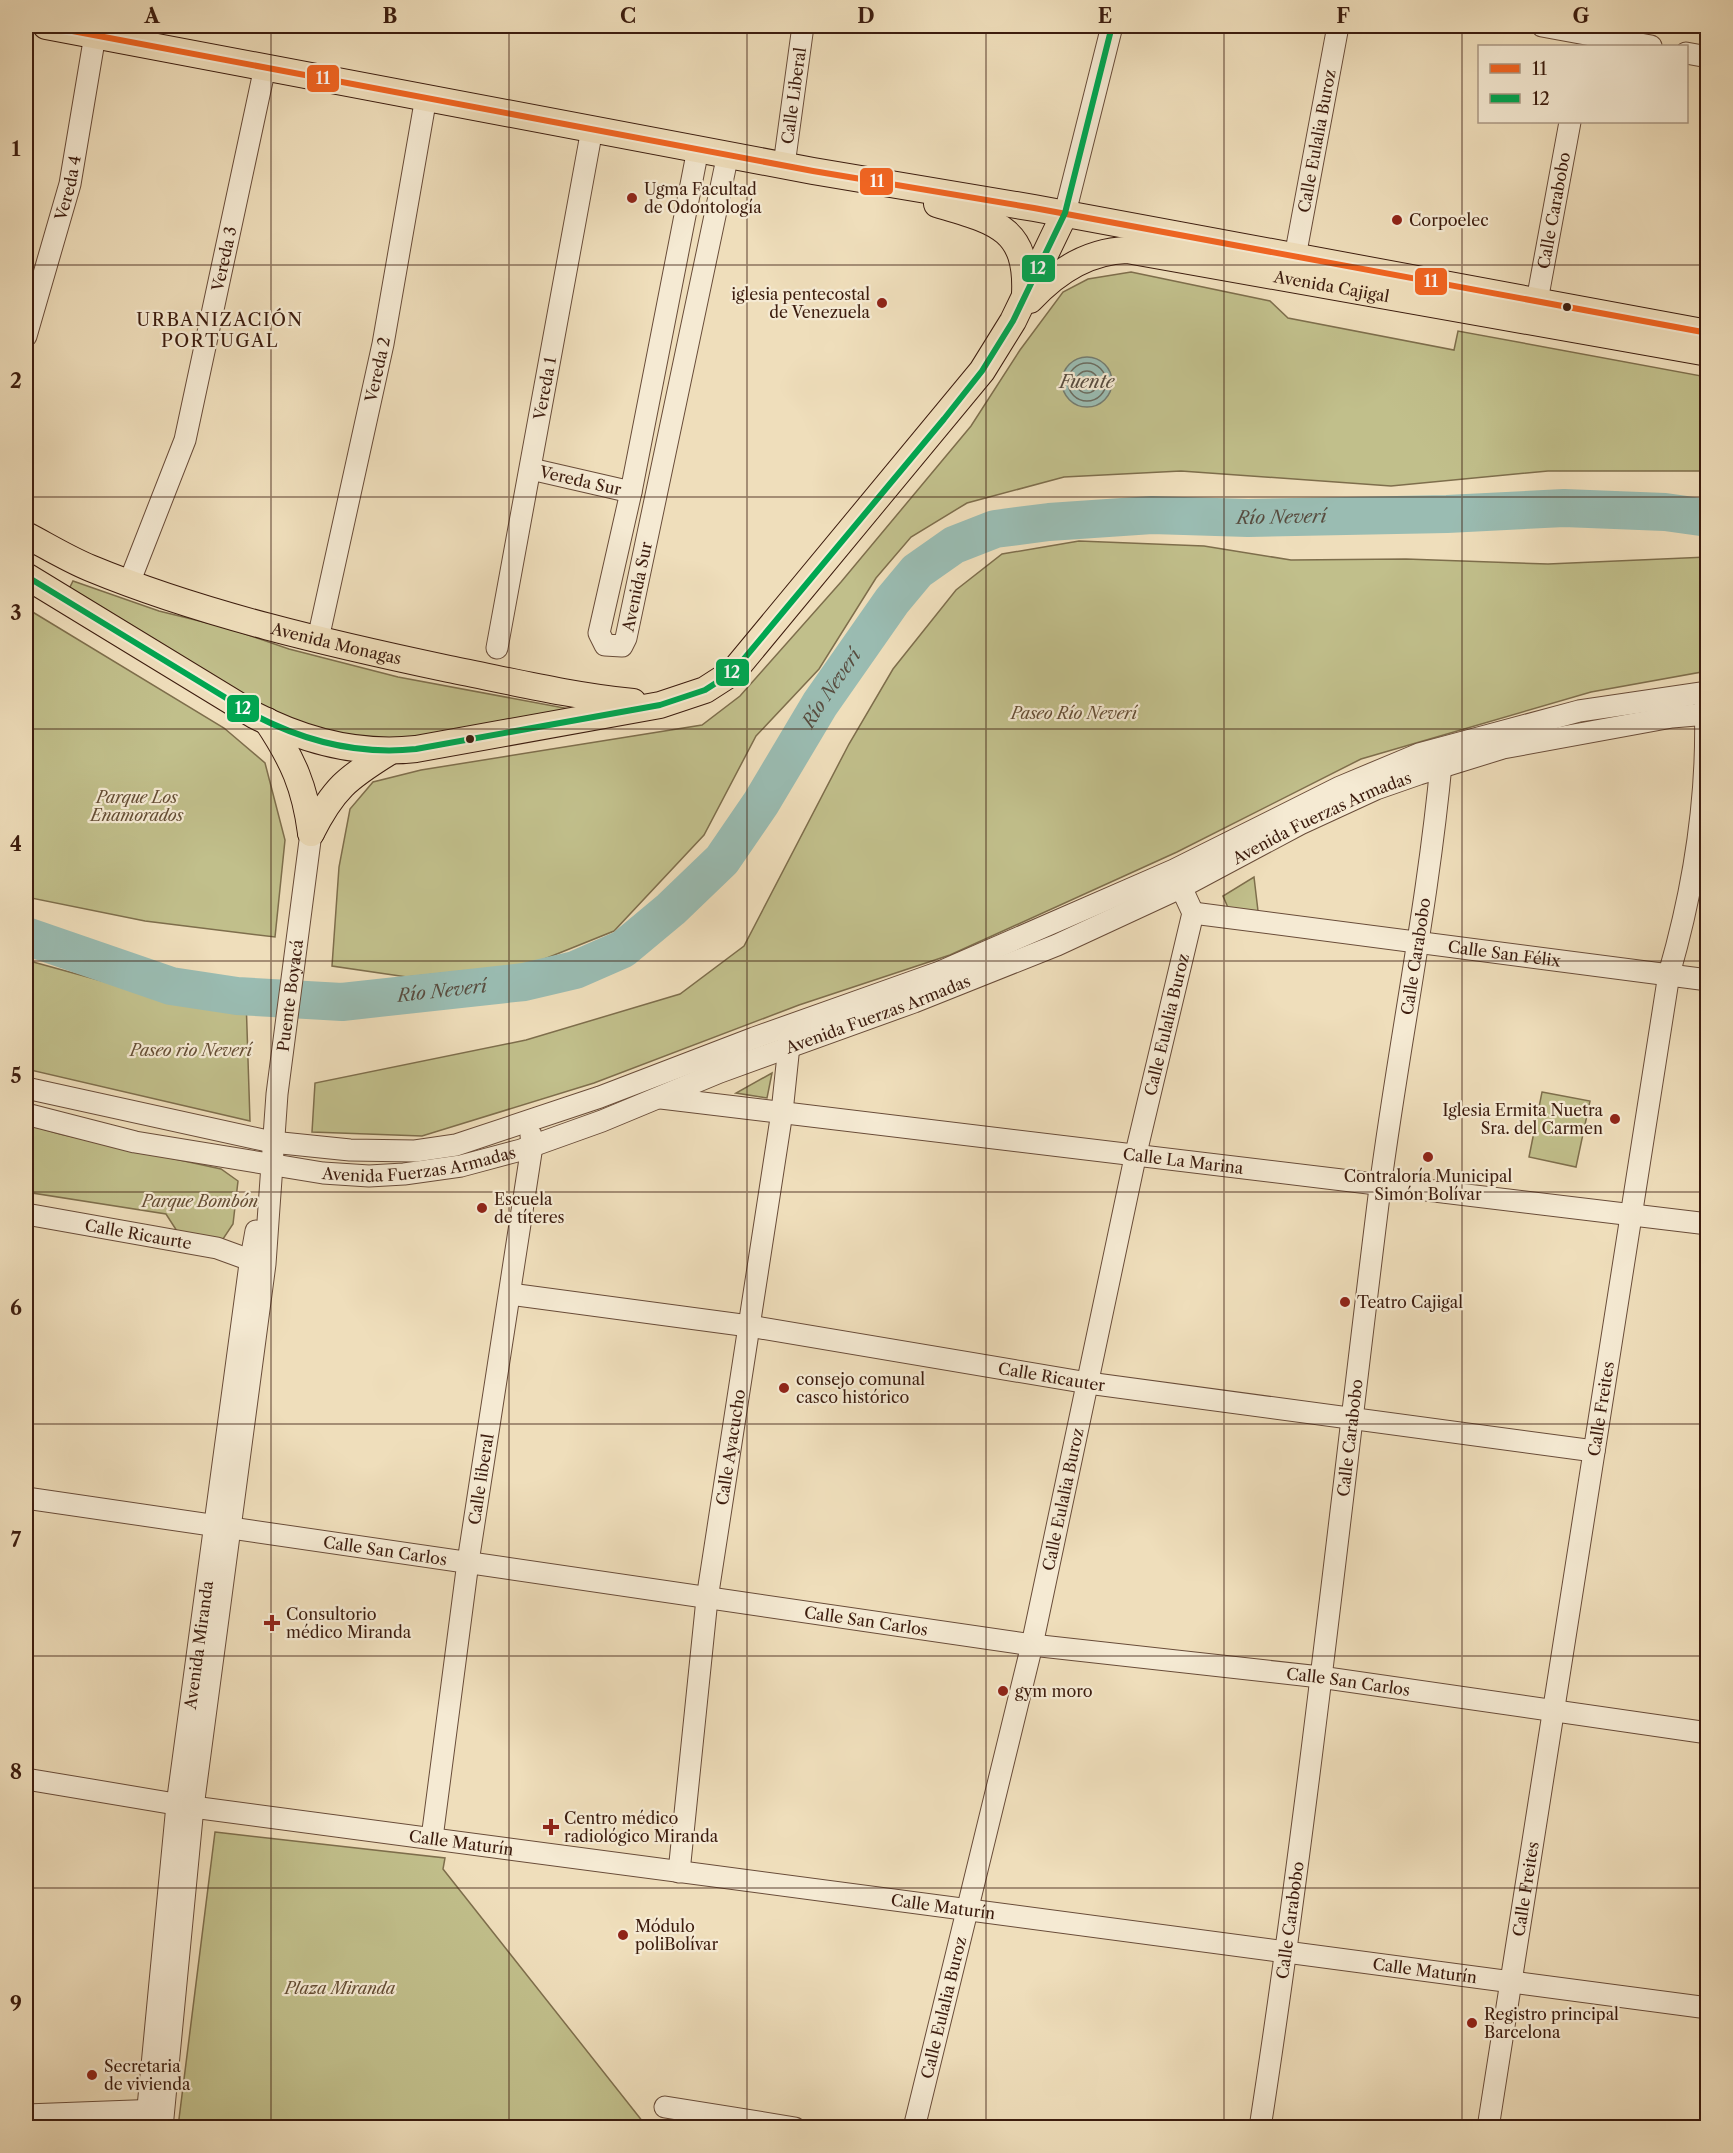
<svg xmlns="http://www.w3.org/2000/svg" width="1733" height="2153" viewBox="0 0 1733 2153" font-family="'Libre Caslon Text',serif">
<rect width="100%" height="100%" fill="#efdebb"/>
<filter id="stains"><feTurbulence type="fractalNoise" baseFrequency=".00333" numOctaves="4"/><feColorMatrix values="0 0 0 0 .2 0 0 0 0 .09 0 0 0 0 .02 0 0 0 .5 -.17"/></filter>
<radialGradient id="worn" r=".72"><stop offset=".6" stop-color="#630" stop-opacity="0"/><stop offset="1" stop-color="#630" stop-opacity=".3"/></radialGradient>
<path fill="#c1bf8b" stroke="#7e6e4c" stroke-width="1.5" d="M1131 272 1270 301 1288 318 1454 350 1458 331 1707 377V471H1548L1391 486 1181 471 1064 477 967 503 911 537 876 578 819 669 756 736 704 835 614 931 532 964 407 977 332 966 339 867 350 809 373 782 421 770 702 725 740 696 841 582 971 426 1020 350 1063 292 1088 279Z
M1079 541 1204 546 1291 560 1406 559 1548 564 1707 557V671L1591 692 1361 759 1177 852 950 955 799 1005 594 1083 422 1136 312 1132 315 1083 526 1040 680 994 744 946 849 744 893 669 956 590 1002 554Z
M73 581 159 611 228 628 289 649 398 677 575 710 522 722 382 741 334 734 276 714 68 591Z
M26 608 224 728 265 763 285 840 275 937 145 921 26 897Z
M1254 877 1258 911 1229 910 1223 896Z
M26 960 131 989 246 998 250 1121 26 1069Z
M772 1073 767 1098 736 1093Z
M1542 1092 1590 1101 1576 1167 1529 1157Z
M26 1124 60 1134 221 1169 238 1181 233 1224 217 1248 184 1242 166 1214 26 1192Z
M215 1832 445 1858 443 1869 647 2127H178Z"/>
<path fill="#9abcb2" stroke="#747c70" stroke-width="1.5" d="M1062 382a25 25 0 1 1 50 0a25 25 0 1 1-50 0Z"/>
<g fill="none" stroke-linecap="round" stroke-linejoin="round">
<path stroke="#6b6c60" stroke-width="1.5" d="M1068 382a19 19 0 1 1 38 0a19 19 0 1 1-38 0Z
M1076 382a11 11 0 1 1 22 0a11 11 0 1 1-22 0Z"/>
<path stroke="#9abcb2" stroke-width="38" id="s1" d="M26 936 171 986 237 996 342 1002 524 982 575 970 623 949 671 909 722 860 761 803 820 704 892 601 917 571 954 545 995 529 1049 522 1152 515 1248 518 1447 514 1564 508 1665 512 1708 518"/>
<g stroke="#694c39" stroke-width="23">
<g id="minor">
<path d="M1542 26 1651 46"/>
<path d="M1686 53 1708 57"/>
<path id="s2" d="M698 149 631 492 599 633 605 645 622 646 626 638 728 154"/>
<path id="s3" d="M784 165 803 26"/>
<path d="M1065 213 1112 26"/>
<path id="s4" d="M1295 257 1338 26"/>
<path id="s5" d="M1537 301 1570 122"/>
<path id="s6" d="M26 336 70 184 95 35"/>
<path id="s7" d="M531 469 631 492"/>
<path id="s8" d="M129 583 185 440 265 67"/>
<path id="s9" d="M318 639 383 344 426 97"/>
<path id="s10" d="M497 648 592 129"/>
<path id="s11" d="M1193 913 1708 980"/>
<path d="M26 1088 272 1142 350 1150 415 1151 456 1145 600 1097 754 1038 940 972 1174 870 1340 787 1419 754 1579 711 1708 692"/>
<path id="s12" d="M661 1098 1708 1224"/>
<path id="s13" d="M26 1114 135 1142 323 1173 369 1176 404 1174 461 1166 521 1150 602 1121 720 1072 914 1002 1057 945 1180 888 1300 824 1376 789 1419 774 1503 748 1672 717 1708 714"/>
<path id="s14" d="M26 1214 217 1248 250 1260"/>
<path id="s15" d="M510 1294 749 1326 1088 1383 1594 1451"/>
<path id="s16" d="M26 1498 1032 1645 1320 1677 1708 1733"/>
<path id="s17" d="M26 1779 193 1807 1708 2008"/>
<path id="s18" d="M432 1838 468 1562 532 1146 531 1135"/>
<path id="s19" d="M679 1872 707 1599 782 1112 790 1036"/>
<path d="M665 2107 795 2128"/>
<path d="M26 2115 160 2110"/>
<path id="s20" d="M146 2128 177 1805 250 1264 256 1231"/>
<path id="s21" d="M162 2128 193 1807 265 1264 277 1094 311 833"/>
<path id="s22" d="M914 2128 1032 1645 1136 1153 1193 913 1176 876"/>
<path id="s23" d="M1260 2128C1308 1816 1341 1501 1380 1188 1399 1043 1429 900 1442 754"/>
<path id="s24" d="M1488 2128 1669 974C1695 884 1709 794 1705 700"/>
</g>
</g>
<g stroke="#3c1c0e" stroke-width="28">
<g id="major">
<path d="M46 26 813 171 1034 208 1708 333"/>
<path d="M937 204C994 221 1028 227 1025 294"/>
<path id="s25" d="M1030 300C1056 272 1088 251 1127 250L1708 353"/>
<path id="s26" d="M26 535C47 546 68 559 90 568 201 614 331 644 449 669 510 681 571 696 633 702"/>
<path d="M26 576 254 715C304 741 360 755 416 749L660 705 705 690 733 672 982 371 1013 321 1065 213"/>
<path d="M267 721C293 760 305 787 311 833"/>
<path d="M311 833C333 789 347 778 389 752"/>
</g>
</g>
<use href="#minor" stroke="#f5ead3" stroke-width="21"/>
<use href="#major" stroke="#efdebb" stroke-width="26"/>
<g stroke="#f5ead3" stroke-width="10">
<path id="bus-1" d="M46 26 813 171 1034 208 1708 333"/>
</g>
<g stroke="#f5ead3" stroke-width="10">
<path id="bus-2" d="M26 576 254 715C304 741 360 755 416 749L660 705 705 690 733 672 944 419 982 371 1013 321 1065 213 1112 26"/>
</g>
<use href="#bus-1" stroke="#f26522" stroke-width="6"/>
<use href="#bus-2" stroke="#00a651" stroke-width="6"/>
</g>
<path fill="none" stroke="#3c1c0e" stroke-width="1.5" stroke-opacity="0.55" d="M271 26V2128M509 26V2128M747 26V2128M986 26V2128M1224 26V2128M1462 26V2128M26 265H1708M26 497H1708M26 729H1708M26 961H1708M26 1192H1708M26 1424H1708M26 1656H1708M26 1888H1708"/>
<g fill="#8f2418" stroke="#f5ead3" stroke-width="2">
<circle cx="632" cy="198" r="6"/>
<circle cx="1397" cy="220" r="6"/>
<circle cx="882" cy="303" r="6"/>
<circle cx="1615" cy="1119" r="6"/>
<circle cx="1428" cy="1157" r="6"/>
<circle cx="482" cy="1208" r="6"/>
<circle cx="1345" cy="1302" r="6"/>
<circle cx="784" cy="1388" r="6"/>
<path d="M269 1614h6v6h6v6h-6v6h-6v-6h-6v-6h6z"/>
<circle cx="1003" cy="1691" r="6"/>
<path d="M548 1818h6v6h6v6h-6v6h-6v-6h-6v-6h6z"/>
<circle cx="623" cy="1935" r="6"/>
<circle cx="1472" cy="2023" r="6"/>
<circle cx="92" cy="2075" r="6"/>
</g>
<g fill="#3c1c0e" stroke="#f5ead3" stroke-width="2">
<circle cx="1567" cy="307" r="5"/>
<circle cx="470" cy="739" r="5"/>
</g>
<g text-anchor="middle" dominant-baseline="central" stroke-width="4.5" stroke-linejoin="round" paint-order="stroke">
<g font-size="16" fill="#3c1c0e" stroke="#f5ead3">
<text stroke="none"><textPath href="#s3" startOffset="70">Calle Liberal</textPath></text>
<text stroke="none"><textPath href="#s4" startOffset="118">Calle Eulalia Buroz</textPath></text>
<text stroke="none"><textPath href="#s6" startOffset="154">Vereda 4</textPath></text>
<text stroke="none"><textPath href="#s5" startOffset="92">Calle Carabobo</textPath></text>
<text stroke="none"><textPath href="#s8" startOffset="339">Vereda 3</textPath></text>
<text stroke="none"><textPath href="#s25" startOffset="320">Avenida Cajigal</textPath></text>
<text stroke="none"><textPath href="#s9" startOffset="276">Vereda 2</textPath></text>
<text stroke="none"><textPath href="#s10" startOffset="264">Vereda 1</textPath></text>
<text stroke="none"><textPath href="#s7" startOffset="51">Vereda Sur</textPath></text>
<text stroke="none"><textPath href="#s2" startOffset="586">Avenida Sur</textPath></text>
<text stroke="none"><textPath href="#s26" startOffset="330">Avenida Monagas</textPath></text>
<text stroke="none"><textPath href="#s13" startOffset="1372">Avenida Fuerzas Armadas</textPath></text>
<text stroke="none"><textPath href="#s11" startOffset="314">Calle San Félix</textPath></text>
<text stroke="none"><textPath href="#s23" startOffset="1182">Calle Carabobo</textPath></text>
<text stroke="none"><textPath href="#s21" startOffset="1140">Puente Boyacá</textPath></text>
<text stroke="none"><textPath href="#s13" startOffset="886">Avenida Fuerzas Armadas</textPath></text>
<text stroke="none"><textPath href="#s22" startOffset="1132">Calle Eulalia Buroz</textPath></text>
<text stroke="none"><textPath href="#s12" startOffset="526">Calle La Marina</textPath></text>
<text stroke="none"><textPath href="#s13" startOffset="400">Avenida Fuerzas Armadas</textPath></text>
<text stroke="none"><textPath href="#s14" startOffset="114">Calle Ricaurte</textPath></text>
<text stroke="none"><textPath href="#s15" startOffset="548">Calle Ricauter</textPath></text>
<text stroke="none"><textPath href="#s24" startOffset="728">Calle Freites</textPath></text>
<text stroke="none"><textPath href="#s23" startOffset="696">Calle Carabobo</textPath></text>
<text stroke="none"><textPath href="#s19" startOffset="428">Calle Ayacucho</textPath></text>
<text stroke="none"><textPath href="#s18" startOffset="362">Calle liberal</textPath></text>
<text stroke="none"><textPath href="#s22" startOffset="646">Calle Eulalia Buroz</textPath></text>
<text stroke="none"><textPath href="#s16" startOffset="363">Calle San Carlos</textPath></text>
<text stroke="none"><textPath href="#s16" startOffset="849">Calle San Carlos</textPath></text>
<text stroke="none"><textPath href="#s20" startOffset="486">Avenida Miranda</textPath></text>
<text stroke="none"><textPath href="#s16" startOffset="1335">Calle San Carlos</textPath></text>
<text stroke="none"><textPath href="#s17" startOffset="440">Calle Maturín</textPath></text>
<text stroke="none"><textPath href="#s24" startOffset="242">Calle Freites</textPath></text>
<text stroke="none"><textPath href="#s17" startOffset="926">Calle Maturín</textPath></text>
<text stroke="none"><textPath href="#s23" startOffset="210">Calle Carabobo</textPath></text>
<text stroke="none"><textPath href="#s17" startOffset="1412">Calle Maturín</textPath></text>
<text stroke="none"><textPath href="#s22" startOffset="124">Calle Eulalia Buroz</textPath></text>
</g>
<g font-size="16" fill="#3c1c0e" stroke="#f5ead3" text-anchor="start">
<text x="644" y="189">Ugma Facultad<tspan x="644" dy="18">de Odontología</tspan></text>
<text x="1409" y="220">Corpoelec</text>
<text x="870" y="294" text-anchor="end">iglesia pentecostal<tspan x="870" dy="18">de Venezuela</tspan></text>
<text x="1603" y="1110" text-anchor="end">Iglesia Ermita Nuetra<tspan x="1603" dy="18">Sra. del Carmen</tspan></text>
<text x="1428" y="1176" text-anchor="middle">Contraloría Municipal<tspan x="1428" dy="18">Simón Bolívar</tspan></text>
<text x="494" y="1199">Escuela<tspan x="494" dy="18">de títeres</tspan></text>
<text x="1357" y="1302">Teatro Cajigal</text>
<text x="796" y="1379">consejo comunal<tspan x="796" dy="18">casco histórico</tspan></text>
<text x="286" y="1614">Consultorio<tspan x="286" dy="18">médico Miranda</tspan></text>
<text x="1015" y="1691">gym moro</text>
<text x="564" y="1818">Centro médico<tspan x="564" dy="18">radiológico Miranda</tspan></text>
<text x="635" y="1926">Módulo<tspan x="635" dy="18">poliBolívar</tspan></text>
<text x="1484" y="2014">Registro principal<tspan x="1484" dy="18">Barcelona</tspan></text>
<text x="104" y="2066">Secretaria<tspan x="104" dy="18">de vivienda</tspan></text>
</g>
<g font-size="16" font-style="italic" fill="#644d34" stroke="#f5ead3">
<text x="1074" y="713">Paseo Río Neverí</text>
<text x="137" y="797">Parque Los<tspan x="137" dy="18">Enamorados</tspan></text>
<text x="191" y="1050">Paseo rio Neverí</text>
<text x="200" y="1201">Parque Bombón</text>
<text x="340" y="1988">Plaza Miranda</text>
</g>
<g font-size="18" letter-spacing="1.5" fill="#3c1c0e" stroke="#f5ead3">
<text x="220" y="320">URBANIZACIÓN<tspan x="220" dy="21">PORTUGAL</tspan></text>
</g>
<g font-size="18" font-style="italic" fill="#584c3f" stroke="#f5ead3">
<text x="1087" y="382">Fuente</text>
<text stroke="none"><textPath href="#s1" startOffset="1472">Río Neverí</textPath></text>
<text stroke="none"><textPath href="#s1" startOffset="950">Río Neverí</textPath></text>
<text stroke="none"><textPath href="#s1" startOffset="426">Río Neverí</textPath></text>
</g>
</g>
<g stroke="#f5ead3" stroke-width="2">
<rect x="306" y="64" width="34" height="29" rx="6" fill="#f26522"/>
<rect x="859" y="167" width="35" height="29" rx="6" fill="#f26522"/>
<rect x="1021" y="254" width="35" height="29" rx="6" fill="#00a651"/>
<rect x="1414" y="267" width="34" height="29" rx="6" fill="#f26522"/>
<rect x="715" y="658" width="35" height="29" rx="6" fill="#00a651"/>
<rect x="226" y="694" width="34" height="29" rx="6" fill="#00a651"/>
</g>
<g font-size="16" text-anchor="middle" font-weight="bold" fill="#fff">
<text x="323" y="84">11</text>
<text x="877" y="187">11</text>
<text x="1038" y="274">12</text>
<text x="1431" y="287">11</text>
<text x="732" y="678">12</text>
<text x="243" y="714">12</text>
</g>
<rect width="1733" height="2153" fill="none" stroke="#efdebb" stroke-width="66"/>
<rect x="1478" y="45" width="210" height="78" fill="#f5ead3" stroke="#ab9884" stroke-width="1.5"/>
<rect x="1490" y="64" width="30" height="9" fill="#f26522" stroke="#ab9884" stroke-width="1.5"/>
<text x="1532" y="75" font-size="18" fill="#3c1c0e">11</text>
<rect x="1490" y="94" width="30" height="9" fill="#00a651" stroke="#ab9884" stroke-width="1.5"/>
<text x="1532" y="105" font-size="18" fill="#3c1c0e">12</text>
<rect x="33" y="33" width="1667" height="2087" fill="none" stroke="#3c1c0e" stroke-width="2"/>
<g font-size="20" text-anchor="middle" font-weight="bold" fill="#3c1c0e">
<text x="152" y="23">A</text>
<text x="390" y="23">B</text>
<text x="628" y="23">C</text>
<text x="866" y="23">D</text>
<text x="1105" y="23">E</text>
<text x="1343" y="23">F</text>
<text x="1581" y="23">G</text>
<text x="16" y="156">1</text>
<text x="16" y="388">2</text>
<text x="16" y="620">3</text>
<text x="16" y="851">4</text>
<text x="16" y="1083">5</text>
<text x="16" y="1315">6</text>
<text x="16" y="1547">7</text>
<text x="16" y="1779">8</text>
<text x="16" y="2011">9</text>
</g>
<rect width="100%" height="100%" filter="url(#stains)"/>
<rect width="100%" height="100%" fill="url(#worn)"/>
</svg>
